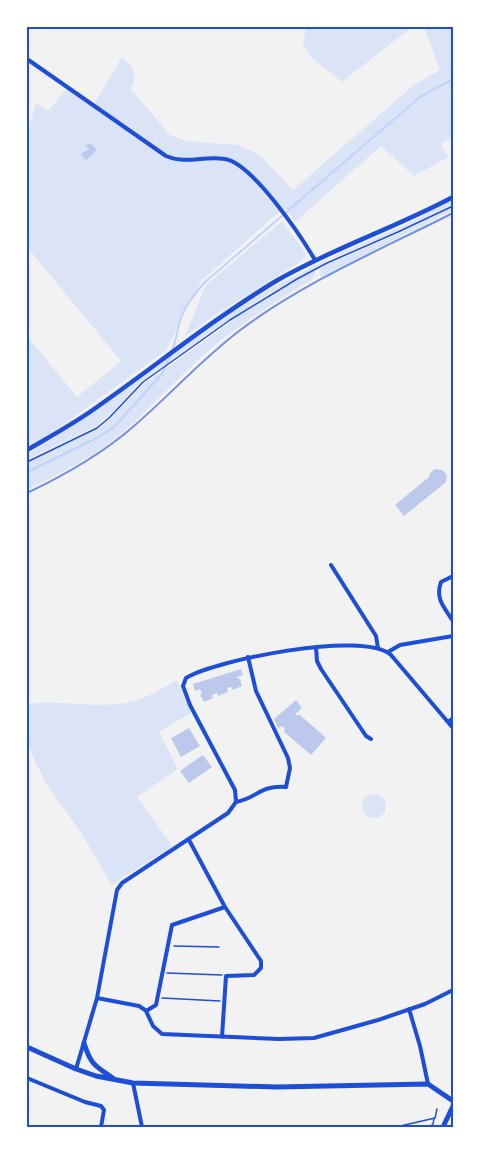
<svg xmlns="http://www.w3.org/2000/svg" width="480" height="1154" viewBox="0 0 480 1154" font-family="Signika,sans-serif">
<rect width="100%" height="100%" fill="#f2f2f2"/>
<path fill="#dbe4f7" d="M306 27H412L342 82 311 57 303 44Z
M424 27H453V136L441 144 448 157 414 176 381 146 295 222 286 209 279 212 201 281 166 350 46 437 27 446V336L77 397 121 361 27 247V137L36 102 48 111 68 87 94 104 122 57C135 68 137 74 131 89L170 135 186 141 238 145 260 155 293 190 415 84 440 70Z
M453 199V204L412 225 334 258V256L411 222Z
M453 207V210L321 278 319 272 323 266 396 235Z
M282 221 306 254 303 260 217 314 185 336 206 285Z
M328 259 329 260 270 294 218 327 140 382 115 410 96 426 27 460V454L79 422 117 396 226 316 269 289Z
M314 270 315 275 310 281C277 300 245 321 215 345 177 377 146 415 107 445 82 463 54 476 27 490V463L102 426 145 383 238 317Z
M177 680 191 713 159 732 178 769 137 797 171 844 168 850 123 877 112 886 82 834 47 785 34 759 27 741V704C62 699 100 710 135 701 149 697 164 687 177 680Z
M362 806a12 12 0 1 1 24 0a12 12 0 1 1-24 0Z"/>
<g fill="none" stroke-linecap="round" stroke-linejoin="round">
<path stroke="#bfd3fe" stroke-width="2" d="M172 351C176 341 177 331 180 321 184 307 194 295 204 283L420 97 453 79
M27 472 97 438 113 428 162 374 170 356"/>
</g>
<path fill="#bdc9ec" d="M90 143 97 150 86 160 81 154 89 149 86 146Z
M435 469 442 470 447 475 446 482 404 516 395 505 429 477 430 473Z
M241 669 243 675 237 677 238 679 240 678 242 686 233 690 232 687 227 688 228 692 218 696 217 693 212 695 213 698 204 702 200 695 202 694 200 689 195 691 193 684Z
M296 700 302 708 295 714 298 716 299 714 326 738 311 755 284 732 285 729 282 726 278 728 274 719Z
M189 728 200 746 181 757 171 738Z
M203 755 212 767 189 783 180 771Z"/>
<g fill="none" stroke-linecap="round" stroke-linejoin="round">
<path stroke="#1d4ed8" stroke-width="1.5" d="M27 462 97 428 110 417 143 382 230 320 297 279 327 263 398 232 453 206
M174 946 219 947
M167 973 222 975
M162 998 220 1001
M396 1127 435 1118 437 1109
M430 1127 433 1124 434 1118"/>
<path stroke="#1d4ed8" stroke-width="4" d="M27 59 166 156C186 165 204 155 225 159 252 163 301 236 315 260
M331 565 376 636 378 648
M453 576 441 582C435 599 444 607 453 621
M316 647 317 661 321 669 366 736 371 739
M388 652 400 645 453 636
M448 722 453 718
M236 802C258 798 259 785 286 787L290 768 288 758 256 691 248 657
M189 840 225 907 261 961V968L254 975 226 976 222 1037
M97 998 139 1006 145 1010
M409 1009 420 1046 428 1084
M146 1011 153 1026 162 1034 279 1039 314 1038 378 1020 425 1004 453 990
M146 1011 156 1005 172 925 225 907
M76 1069 97 998 117 890 122 883 228 813 236 802 235 790 190 705 183 686 186 678C216 660 363 630 391 655L453 728
M27 1078 85 1102 101 1106 104 1110 101 1127
M133 1083 142 1127"/>
<path stroke="#1d4ed8" stroke-width="4.5" d="M27 450C51 436 75 423 97 407 157 365 213 319 276 281 333 248 395 228 453 197"/>
<path stroke="#1d4ed8" stroke-width="5" d="M84 1043C91 1066 96 1066 114 1079
M27 1047 76 1069 96 1076 133 1083 277 1087 428 1084 453 1101
M443 1127 453 1106"/>
<path stroke="#7290e2" stroke-width="2" d="M27 493C65 475 102 454 134 426 170 395 201 360 239 331 302 283 382 249 453 213"/>
</g>
<rect width="480" height="1154" fill="none" stroke="#ffffff" stroke-width="57"/>
<rect x="28" y="28" width="424" height="1098" fill="none" stroke="#1d4ed8" stroke-width="2"/>
</svg>
